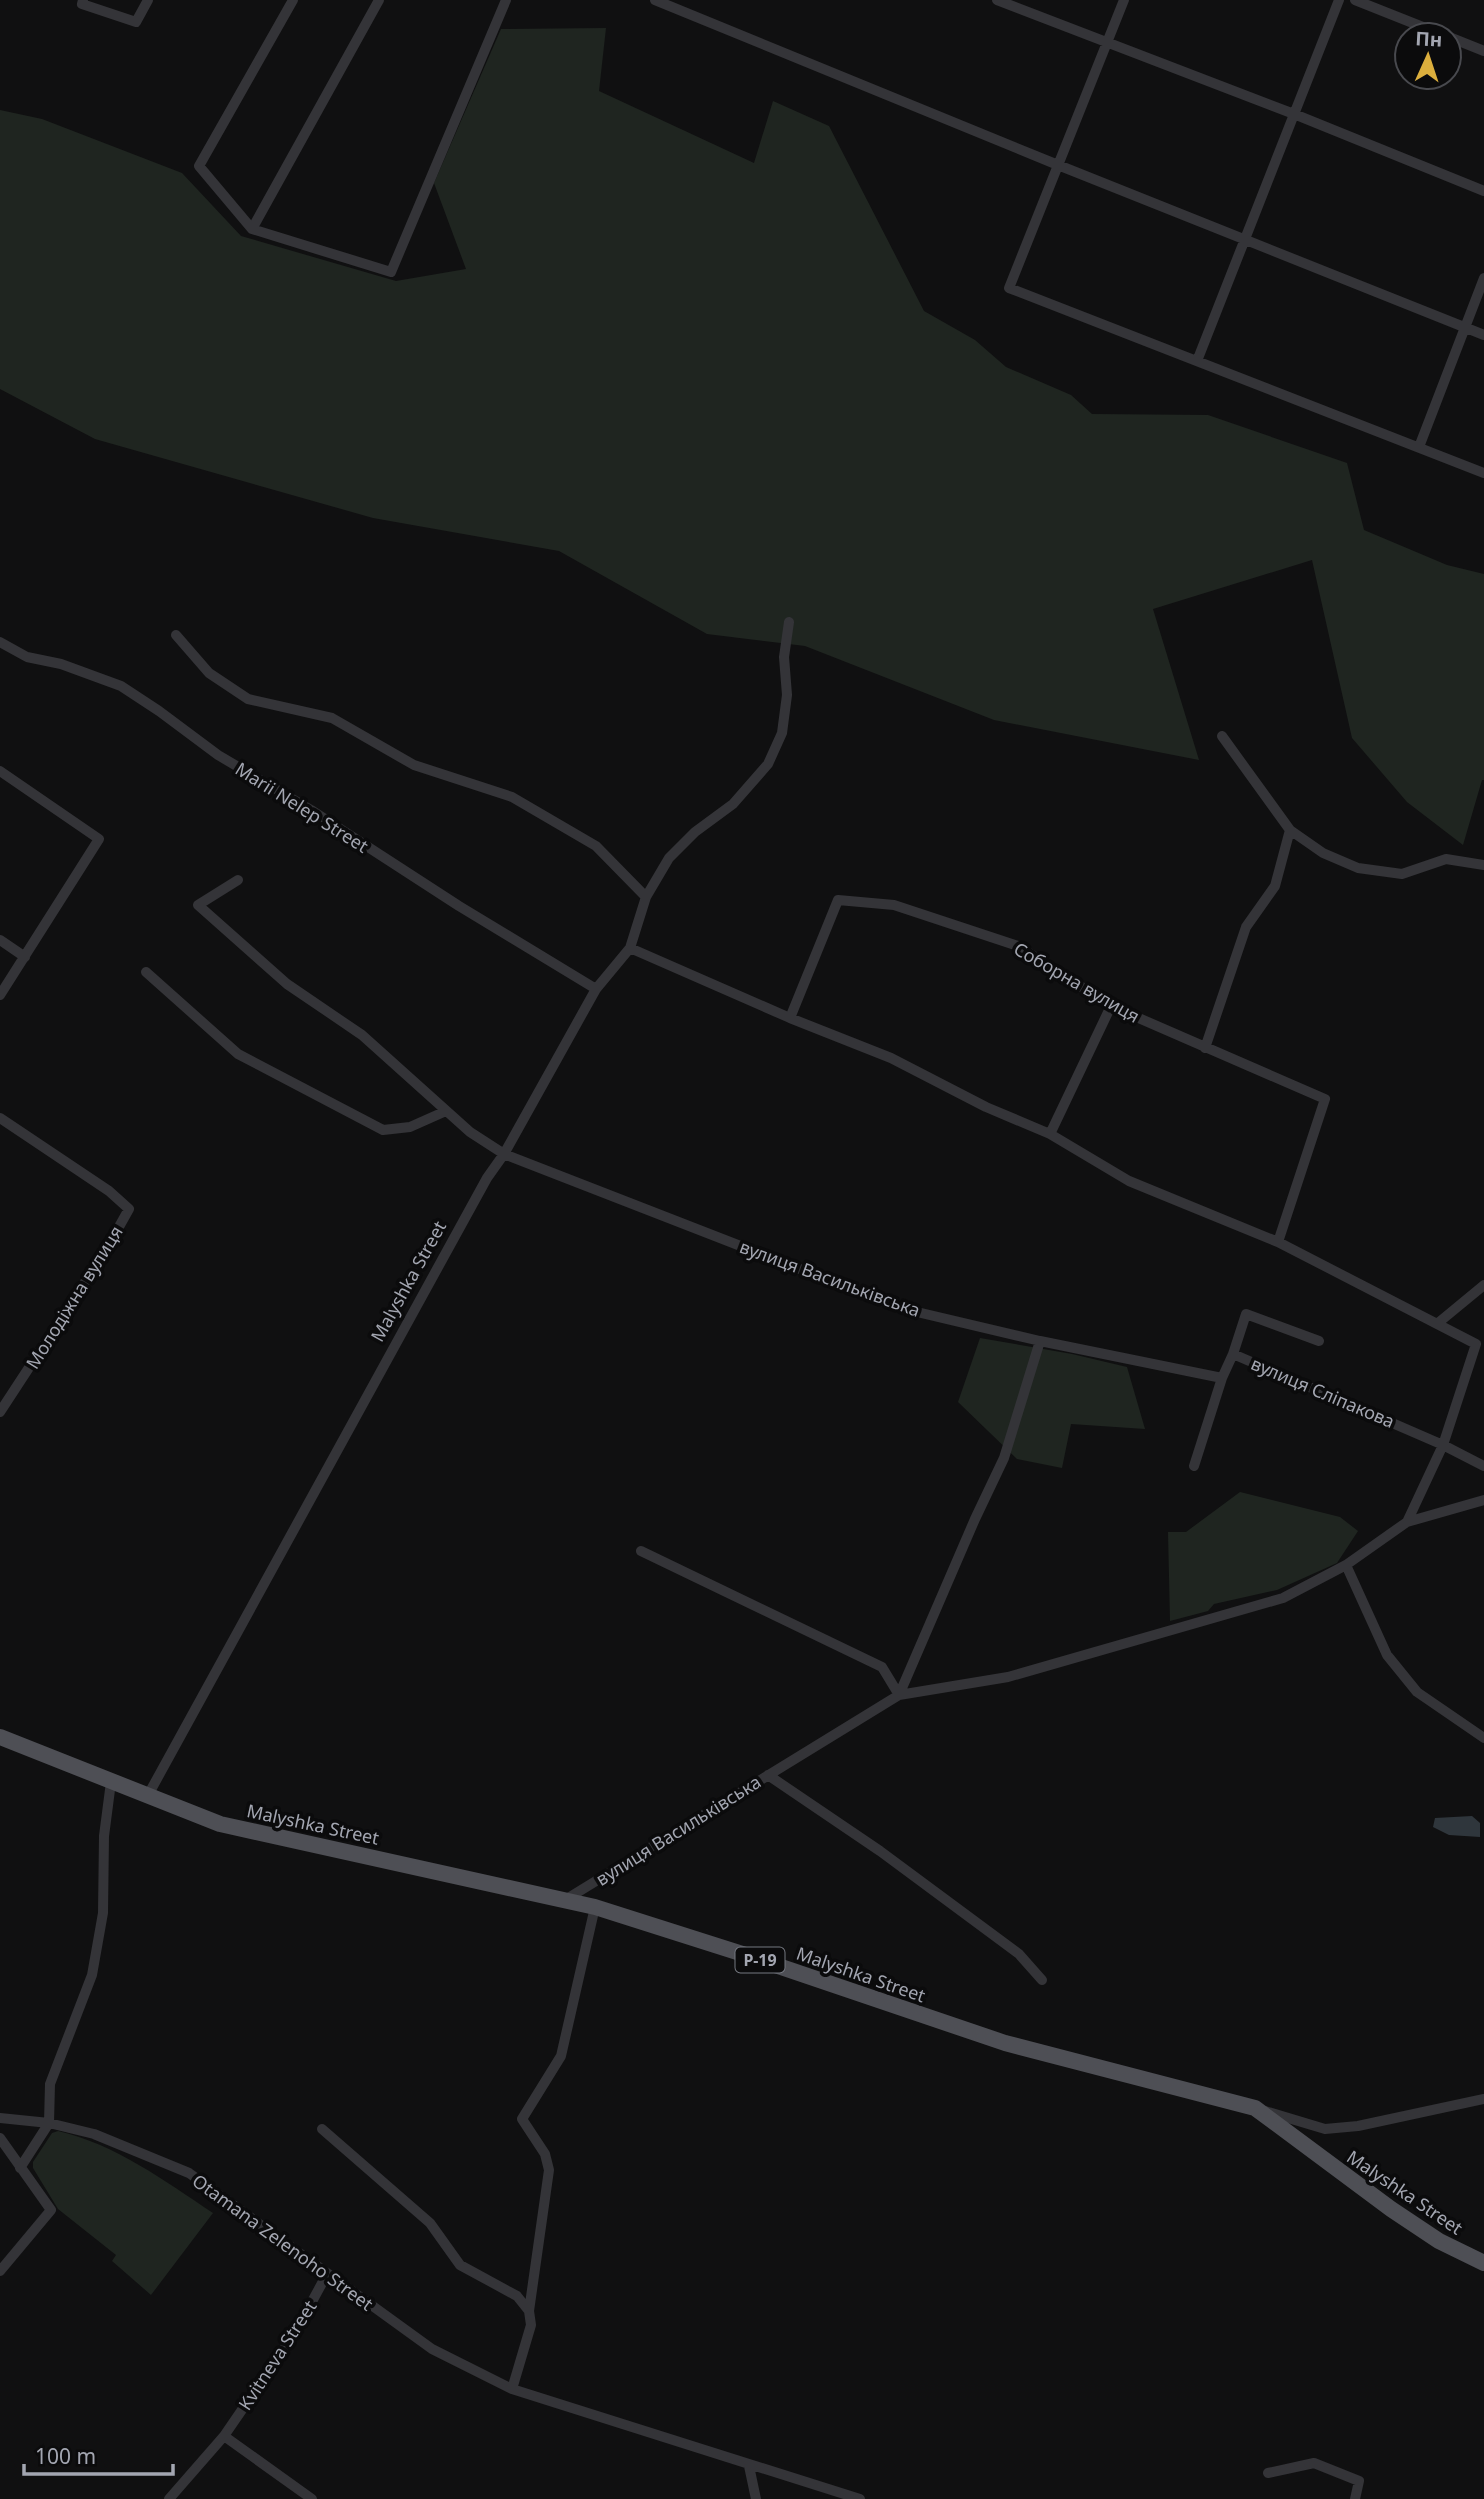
<svg xmlns="http://www.w3.org/2000/svg" width="1484" height="2499" viewBox="0 0 1484 2499" font-family="'Noto Sans',sans-serif">
<rect width="100%" height="100%" fill="#101011"/>
<path fill="#1f2520" d="M606 28 599 91 754 163 773 101 829 126 924 311 975 340 1006 367 1071 395 1092 414 1208 415 1347 463 1364 530 1447 565 1484 574V780H1482L1463 845 1407 802 1352 738 1312 560 1153 609 1199 760 994 720 805 646 707 634 559 551 373 518 95 439 0 389V110L42 119 182 173 241 236 396 281 466 269 434 183 501 29Z
M980 1338 1072 1354 1127 1367 1145 1429 1071 1424 1062 1468 1017 1459 958 1402Z
M1240 1492 1340 1517 1358 1531 1337 1563 1277 1590 1214 1604 1208 1611 1170 1621 1168 1532H1186Z
M58 2131C115 2144 165 2181 213 2213L151 2295 112 2261 116 2255 58 2209 33 2168V2162L52 2133Z"/>
<path fill="#2f363c" d="M1472 1816 1480 1823V1837L1449 1835 1433 1827 1435 1818Z"/>
<g fill="none" stroke-linecap="round" stroke-linejoin="round">
<path stroke="#343438" stroke-width="10" d="M83 0 82 4 136 22 148 0
M293 0 199 166 252 229 391 272 506 0
M655 0 1058 165 1484 335
M997 0 1294 114 1484 191
M1124 0 1009 288 1484 473
M1355 0 1443 35
M1449 37 1484 51
M252 229 379 0
M1197 361 1339 0
M1419 447 1484 278
M176 635 209 673 248 699 332 718 414 765 512 797 596 846 646 897
M0 642 27 657 61 664 121 686 159 711 218 755 311 810 459 906 596 989
M1222 736 1290 830 1323 853 1358 868 1402 874 1446 859 1484 865
M0 771 99 839 0 995
M238 880 198 905 287 984 362 1035 470 1132 504 1154 900 1308 1040 1341 1004 1458 975 1519 899 1695
M0 940 25 957
M630 948 646 897 669 858 695 832 733 804 768 764 782 733 787 695 784 657 789 622
M146 972 238 1054 383 1130 410 1127 446 1111
M790 1018 838 900 894 905 1018 946 1111 1006 1325 1099 1278 1242
M1205 1048 1246 927 1275 886 1290 830
M0 1118 109 1191 129 1209 106 1250 0 1412
M1050 1134 1111 1006
M1438 1323 1484 1285
M1040 1341 1222 1378
M1233 1354 1246 1314 1319 1341
M1194 1466 1222 1378 1233 1354 1443 1445 1407 1522
M641 1551 882 1667 899 1695
M1346 1565 1387 1655 1417 1692 1484 1738
M768 1775 880 1851 1019 1954 1042 1980
M147 1797 487 1178 504 1154 596 989 630 948 790 1018 891 1058 986 1107 1050 1134 1129 1181 1278 1242 1476 1344 1443 1445 1484 1466
M565 1900 899 1695 1008 1677 1283 1598 1346 1565 1407 1522 1484 1500
M1265 2111 1325 2129 1358 2126 1484 2099
M0 2118 49 2123 94 2134 189 2173 432 2349 512 2389 860 2499
M322 2129 430 2223 460 2265 517 2296 529 2311 531 2325 512 2389
M0 2138 51 2210 0 2271
M20 2168 49 2123 50 2084 92 1975 103 1913 104 1836 111 1782
M529 2311 549 2170 545 2154 522 2119 561 2056 595 1907
M224 2436 312 2499
M749 2466 756 2499
M1268 2473 1314 2463 1359 2481 1355 2499
M169 2499 224 2436 296 2331 327 2274"/>
<path stroke="#4e4f55" stroke-width="16" d="M0 1737 220 1824 595 1907 746 1955 1005 2043 1255 2108 1391 2209 1439 2241 1484 2263"/>
</g>
<g text-anchor="middle" dominant-baseline="central" stroke-width="7" stroke-linejoin="round" paint-order="stroke">
<rect fill="#0b0b0c" stroke="#757880" stroke-width="2" x="735.5" y="1947.5" width="49" height="25" rx="5"/>
<g font-size="16" font-weight="bold" fill="#a3a6b1">
<text x="760" y="1960">Р-19</text>
</g>
<g font-size="18" fill="#a3a6b1" stroke="#0b0b0c">
<text transform="translate(302 807) rotate(32)">Marii Nelep Street</text>
<text transform="translate(1077 982) rotate(30)">Соборна вулиця</text>
<text transform="translate(830 1278) rotate(20)">вулиця Васильківська</text>
<text transform="translate(408 1281) rotate(-61)">Malyshka Street</text>
<text transform="translate(74 1297) rotate(-58)">Молодіжна вулиця</text>
<text transform="translate(1323 1392) rotate(23)">вулиця Сліпакова</text>
<text transform="translate(313 1824) rotate(12)">Malyshka Street</text>
<text transform="translate(678 1830) rotate(-32)">вулиця Васильківська</text>
<text transform="translate(861 1974) rotate(19)">Malyshka Street</text>
<text transform="translate(1405 2192) rotate(34)">Malyshka Street</text>
<text transform="translate(283 2242) rotate(36)">Otamana Zelenoho Street</text>
<text transform="translate(277 2355) rotate(-57)">Kvitneva Street</text>
</g>
</g>
<g transform="translate(1428 56) rotate(3)"><circle r="33" fill="#0b0b0c" stroke="#48494e" stroke-width="2"/>
<path d="M0-5L12 26L0 18L-12 26Z" fill="#dcaf3d"/>
<text y="-10" font-size="19" font-weight="bold" text-anchor="middle" fill="#a3a6b1">Пн</text>
</g>
<path d="M24 2464v10h149v-10" fill="none" stroke="#a3a6b1" stroke-width="3.5"/>
<text x="35" y="2464" font-size="21" fill="#a3a6b1" stroke="#0b0b0c" stroke-width="5" paint-order="stroke">100 m</text>
</svg>
